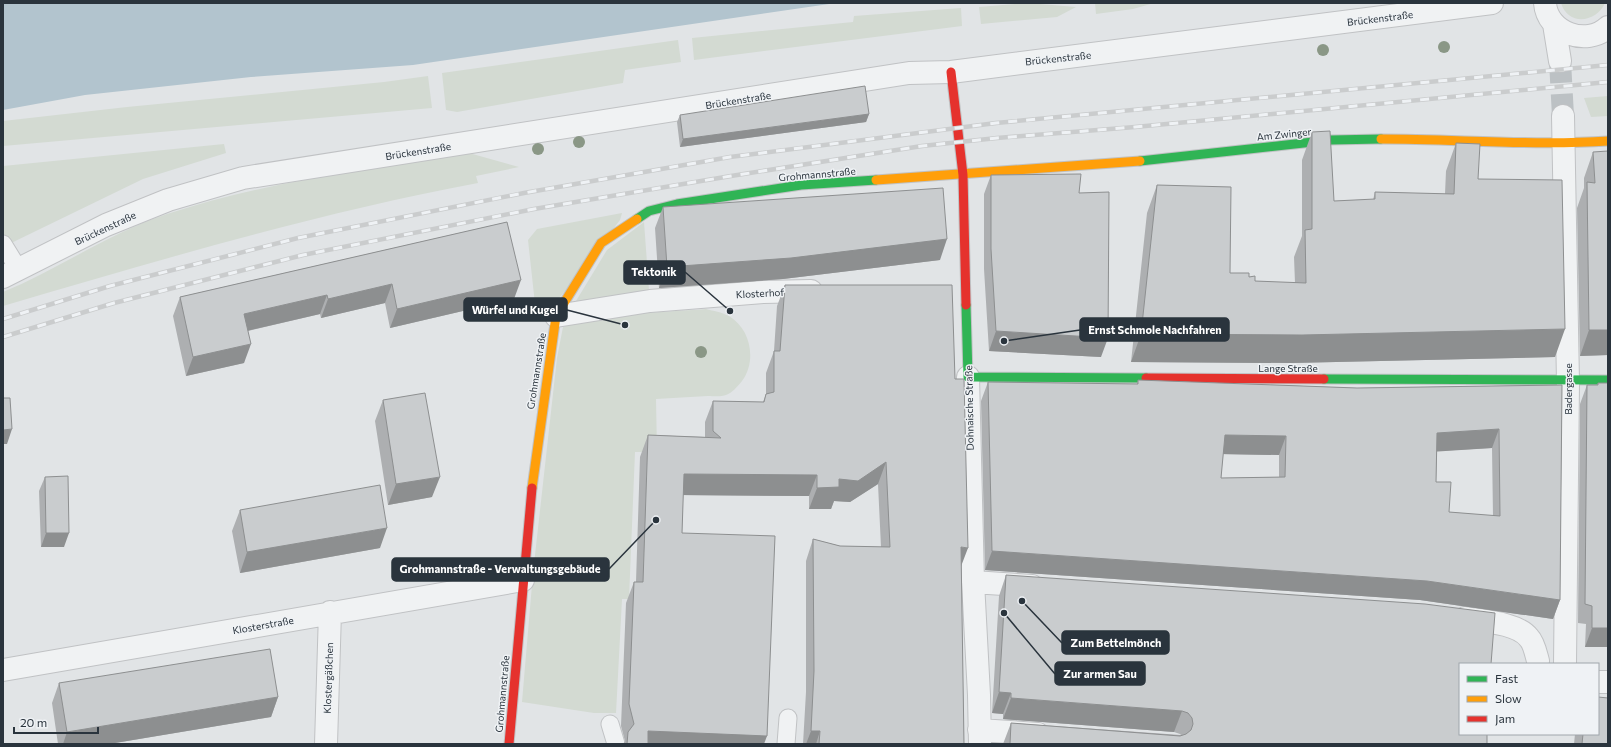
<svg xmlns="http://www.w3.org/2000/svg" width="1611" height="747" viewBox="0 0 1611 747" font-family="Commissioner,sans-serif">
<rect width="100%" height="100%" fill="#e1e4e6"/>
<path fill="#d3dad2" d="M1028 3 1076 7 1057 17 981 24 979 7Z
M1095 3H1154L1133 9 1096 14Z
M1561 3H1605C1596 23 1568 26 1561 3Z
M961 8 962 26 694 60 692 38 853 22 854 16Z
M678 40 681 62 625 70 623 83 457 112 446 110 442 73Z
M428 76 432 108 3 146V121L127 107 384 82Z
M1608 96V116L1591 117 1584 98Z
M224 144 226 153 143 179 3 247V166Z
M469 153 519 167 476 176 478 183C317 213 160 260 3 306V292C59 269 109 233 167 214 264 182 368 169 469 153Z
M622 213 620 220 557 301 535 304 528 240 537 229Z
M644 222 649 290 605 298 576 301 607 250Z
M706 309C714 311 721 312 729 316 751 329 757 361 742 381 738 386 732 393 726 395 721 397 713 396 708 396 690 397 673 398 656 399L657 452H635L629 599H622L616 713H594L522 702 533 573 557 358 563 327C609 312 658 313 706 309Z"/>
<path fill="#b2c4ce" d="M3 3H836L413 65 251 77 85 95 3 110Z"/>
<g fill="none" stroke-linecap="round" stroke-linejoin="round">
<path stroke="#bcc1c4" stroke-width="22" stroke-dasharray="22 11" stroke-linecap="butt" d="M1560 61 1563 116"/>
<g stroke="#c0c2c4" stroke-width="19">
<path id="lane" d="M3 244 19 270
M610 724 616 744
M786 744 788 718"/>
</g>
<g stroke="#c0c2c4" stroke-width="24">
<path id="street" d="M1545 3C1547 33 1587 47 1608 27
M1554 24 1560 61
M1563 116 1568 382 1565 664
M3 277 106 225 168 200 243 178 909 73 951 72 1492 3
M556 316 650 301 763 292 811 291
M968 377 973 582 979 695 980 744
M973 582 1032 586
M1465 618C1483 621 1518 623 1529 638 1534 643 1536 654 1538 661
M3 670 523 580
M1598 682H1608
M979 730 1038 734
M326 744 330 612"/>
</g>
<g stroke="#c0c2c4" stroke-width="11">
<path id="fast" d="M1140 161 1331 140 1381 139
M637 219 649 211 677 204 801 185 876 180
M966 305 968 377 1146 378
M1324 379 1608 380"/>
</g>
<g stroke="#c0c2c4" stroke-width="11">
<path id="slow" d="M1381 139C1457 139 1532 146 1608 141
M876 180 1140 161
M532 488 556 316 601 243 637 219"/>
</g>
<g stroke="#c0c2c4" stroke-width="11">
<path id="jam" d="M951 72 963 175 966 305
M1146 378 1324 379
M509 744 532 488"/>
</g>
<use href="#lane" stroke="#f0f2f3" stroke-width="17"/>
<use href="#street" stroke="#f0f2f3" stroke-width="22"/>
<use href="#fast" stroke="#30b455" stroke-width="9"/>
<use href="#slow" stroke="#ff9f0a" stroke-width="9"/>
<use href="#jam" stroke="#e5322d" stroke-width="9"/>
<g stroke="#cacccd" stroke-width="4.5">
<path id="rail" d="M3 319 110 286 298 238 524 193 730 157 996 123 1608 65
M3 337 114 303 303 255 534 209 731 176 922 146 997 138 1135 127 1608 82"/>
</g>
<use href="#rail" stroke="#eff2f5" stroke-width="3" stroke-dasharray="9" stroke-linecap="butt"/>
</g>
<g fill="#8a9786">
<circle cx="1444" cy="47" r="6"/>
<circle cx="1323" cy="50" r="6"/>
<circle cx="579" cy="142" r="6"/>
<circle cx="538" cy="149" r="6"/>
<circle cx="701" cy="352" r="6"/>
</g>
<path fill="#adafb1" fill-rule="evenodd" d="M869 114 866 122 680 147 677 122 680 115Z
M1312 132 1334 201 1373 200 1375 192 1445 194 1446 171 1456 143 1478 179 1555 357 1291 363 1131 362 1147 213 1157 185 1230 273 1249 277 1255 281 1295 283 1294 257 1302 236V160Z
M1593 152 1608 355 1580 356 1577 208 1584 188V178Z
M991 175 1079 193 1101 357 989 351 984 269V194Z
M663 207 940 260 783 279 659 288 655 228Z
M507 222 514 299 390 328 385 303 321 318 320 314 248 331 244 363 186 376 173 316 180 297Z
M785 285 955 379 961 566 964 744H803L806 692V561L813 539 840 546 881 547 878 484 850 502 834 501 831 509H809V496L683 495 682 533 764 744H623L625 741 621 726 626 603 634 582H636L640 457 648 435 705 437V422L713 401 763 402 766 394V373L774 351 777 306Z
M1138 380 1357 388 1562 385 1560 600 1553 619 1420 600 985 570 981 401 988 382 1137 384ZM1492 448 1493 516 1449 512 1436 482 1437 451ZM1223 454 1279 455V477L1221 478Z
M1598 383H1608V647H1585L1586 624 1578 623 1580 404 1587 385H1597Z
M383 400 432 497 388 505 375 421Z
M45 477 64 547H41L39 491Z
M240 510 380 548 240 573 232 531Z
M1006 575 1460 664 1487 744H1003L1011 723 1181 735 1180 734 1174 732 1003 719V714L992 713 999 596Z
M59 683 278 697 271 717 109 744H58L52 703Z
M1575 734H1598L1608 744H1574Z"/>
<path fill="#8d8f90" d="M869 114 866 122 680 147 683 139Z
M947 239 940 260 783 279 659 288 667 267Z
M521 280 514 299 390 328 397 309Z
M392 284 385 303 321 318 328 299Z
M327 295 320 314 238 333 244 314Z
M1565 329 1555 357 1291 363 1131 362 1141 334Z
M1589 330H1608V355L1580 356Z
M996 331 1108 338 1101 357 989 351Z
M251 344 244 363 186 376 193 357Z
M12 429 7 444H3V430Z
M1499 429 1492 448 1430 452 1437 433Z
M1225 435 1286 436 1279 455 1218 454Z
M886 462 878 484 850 502 834 501 831 509H809L817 488Z
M684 474 817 475 809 496 676 495Z
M440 477 432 497 388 505 396 484Z
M387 528 380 548 240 573 247 552Z
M46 533H69L64 547H41Z
M961 547 968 548 960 569Z
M992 551 1427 581 1560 600 1553 619 1420 600 985 570Z
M1592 628H1608V647H1585Z
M999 692 1011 693 1003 714 992 713Z
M278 697 271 717 109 744H63L67 732Z
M1011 698 1182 711 1174 732 1003 719Z
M648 731 767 736 764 744H643Z
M811 731H820L816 744H806Z"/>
<path fill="#c9ccce" stroke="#8d8f90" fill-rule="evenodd" d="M865 86 869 114 683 139 680 115Z
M1330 131 1334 201 1375 199V192L1454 194 1456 143 1480 144 1478 179 1562 180 1565 329 1302 335 1141 334 1157 185 1231 187 1230 273H1249V277L1255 276V281L1306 283 1305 230 1312 229V132Z
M1608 151V330H1589L1587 182 1595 183 1593 152Z
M1081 174 1079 193 1109 192 1108 338 996 331 991 249V175Z
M943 188 947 239 791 258 667 267 663 207Z
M507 222 521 280 397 309 392 284 328 299 327 295 244 314 251 344 193 357 180 297Z
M785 285H952L955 379H964L968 548 961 547 964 744H819L820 731H811L814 671 813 539 840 546 890 547 886 462 858 481 839 479V487L817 488V475L684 474 682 533 775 536 767 736 648 731V744H627L628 732 634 724 629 704 634 582H643L648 435 721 438 713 431V401L764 402 766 394 774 392V351H780Z
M1138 380 1357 388 1562 385 1560 600 1427 581 992 551 988 382 1138 384ZM1499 429 1500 516 1449 512 1451 482H1436L1437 433ZM1225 435 1286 436 1285 477 1221 478Z
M1598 383H1608V628H1592V606L1585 604 1587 385H1598Z
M425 393 440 477 396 484 383 400Z
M3 398H10L12 429 3 430Z
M68 476 69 533H46L45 477Z
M380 485 387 528 247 552 240 510Z
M1006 575 1425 604 1495 613 1491 664H1460V734H1487V744H1010L1011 723 1180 736 1186 734 1191 730 1193 724 1192 718 1188 713 1182 711 1011 698V693L999 692Z
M270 649 278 697 67 732 59 683Z
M1598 697 1608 698V744H1582L1583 734H1598Z"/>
<g text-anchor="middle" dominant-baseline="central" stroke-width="3" stroke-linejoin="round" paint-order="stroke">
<g font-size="10" fill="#2a343d" stroke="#eff2f5">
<text transform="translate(1380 18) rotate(-7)">Brückenstraße</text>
<text transform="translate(1058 58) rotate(-6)">Brückenstraße</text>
<text transform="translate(738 100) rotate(-9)">Brückenstraße</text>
<text transform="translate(1284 134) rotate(-6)">Am Zwinger</text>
<text transform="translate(418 151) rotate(-9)">Brückenstraße</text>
<text transform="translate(817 174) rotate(-5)">Grohmannstraße</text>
<text transform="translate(105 228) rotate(-25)">Brückenstraße</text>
<text transform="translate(760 293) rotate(-3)">Klosterhof</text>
<text x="1288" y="368">Lange Straße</text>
<text transform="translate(536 371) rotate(-81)">Grohmannstraße</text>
<text transform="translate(1568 389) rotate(-90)">Badergasse</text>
<text transform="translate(969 408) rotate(-91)">Dohnaische Straße</text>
<text transform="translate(263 625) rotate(-10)">Klosterstraße</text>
<text transform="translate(328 678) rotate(-88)">Klostergäßchen</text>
<text transform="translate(502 694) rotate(-85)">Grohmannstraße</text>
</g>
</g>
<path fill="none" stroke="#2a343d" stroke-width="1.5" d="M730 311L685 272M625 325L567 310M1004 341L1080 330M656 520L609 569M1022 601L1062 643M1004 613L1055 674"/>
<g fill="#2a343d" stroke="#eff2f5" stroke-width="1.5">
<circle cx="730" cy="311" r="4"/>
<circle cx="625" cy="325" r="4"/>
<circle cx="1004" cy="341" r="4"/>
<circle cx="656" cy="520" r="4"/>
<circle cx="1022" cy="601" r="4"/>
<circle cx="1004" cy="613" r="4"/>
</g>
<g fill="#2a343d" stroke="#2a343d" stroke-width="1.5">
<rect x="624" y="261" width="61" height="23" rx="4"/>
<rect x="464" y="298" width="103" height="23" rx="4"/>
<rect x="1080" y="318" width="149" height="23" rx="4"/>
<rect x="392" y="558" width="217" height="23" rx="4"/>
<rect x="1062" y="631" width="107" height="23" rx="4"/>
<rect x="1055" y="662" width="90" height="23" rx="4"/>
</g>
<g font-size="11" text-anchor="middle" font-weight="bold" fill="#fff">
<text x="654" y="276">Tektonik</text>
<text x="515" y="314">Würfel und Kugel</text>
<text x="1155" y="334">Ernst Schmole Nachfahren</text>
<text x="500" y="573">Grohmannstraße - Verwaltungsgebäude</text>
<text x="1116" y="647">Zum Bettelmönch</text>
<text x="1100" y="678">Zur armen Sau</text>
</g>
<rect width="1611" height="747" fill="none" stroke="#2a343d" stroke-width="8"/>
<rect x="1459" y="663" width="140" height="72" fill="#eff2f5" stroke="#a0a6ab"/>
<rect x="1467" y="676" width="20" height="6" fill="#30b455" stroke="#a0a6ab"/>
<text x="1495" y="683" font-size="12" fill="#2a343d">Fast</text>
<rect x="1467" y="696" width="20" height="6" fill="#ff9f0a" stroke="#a0a6ab"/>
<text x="1495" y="703" font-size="12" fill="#2a343d">Slow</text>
<rect x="1467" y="716" width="20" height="6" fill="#e5322d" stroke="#a0a6ab"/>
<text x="1495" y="723" font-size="12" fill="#2a343d">Jam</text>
<path d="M14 727v6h84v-6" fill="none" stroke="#2a343d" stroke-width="2"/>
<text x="20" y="727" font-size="12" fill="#2a343d" stroke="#eff2f5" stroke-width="3" paint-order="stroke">20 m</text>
</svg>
